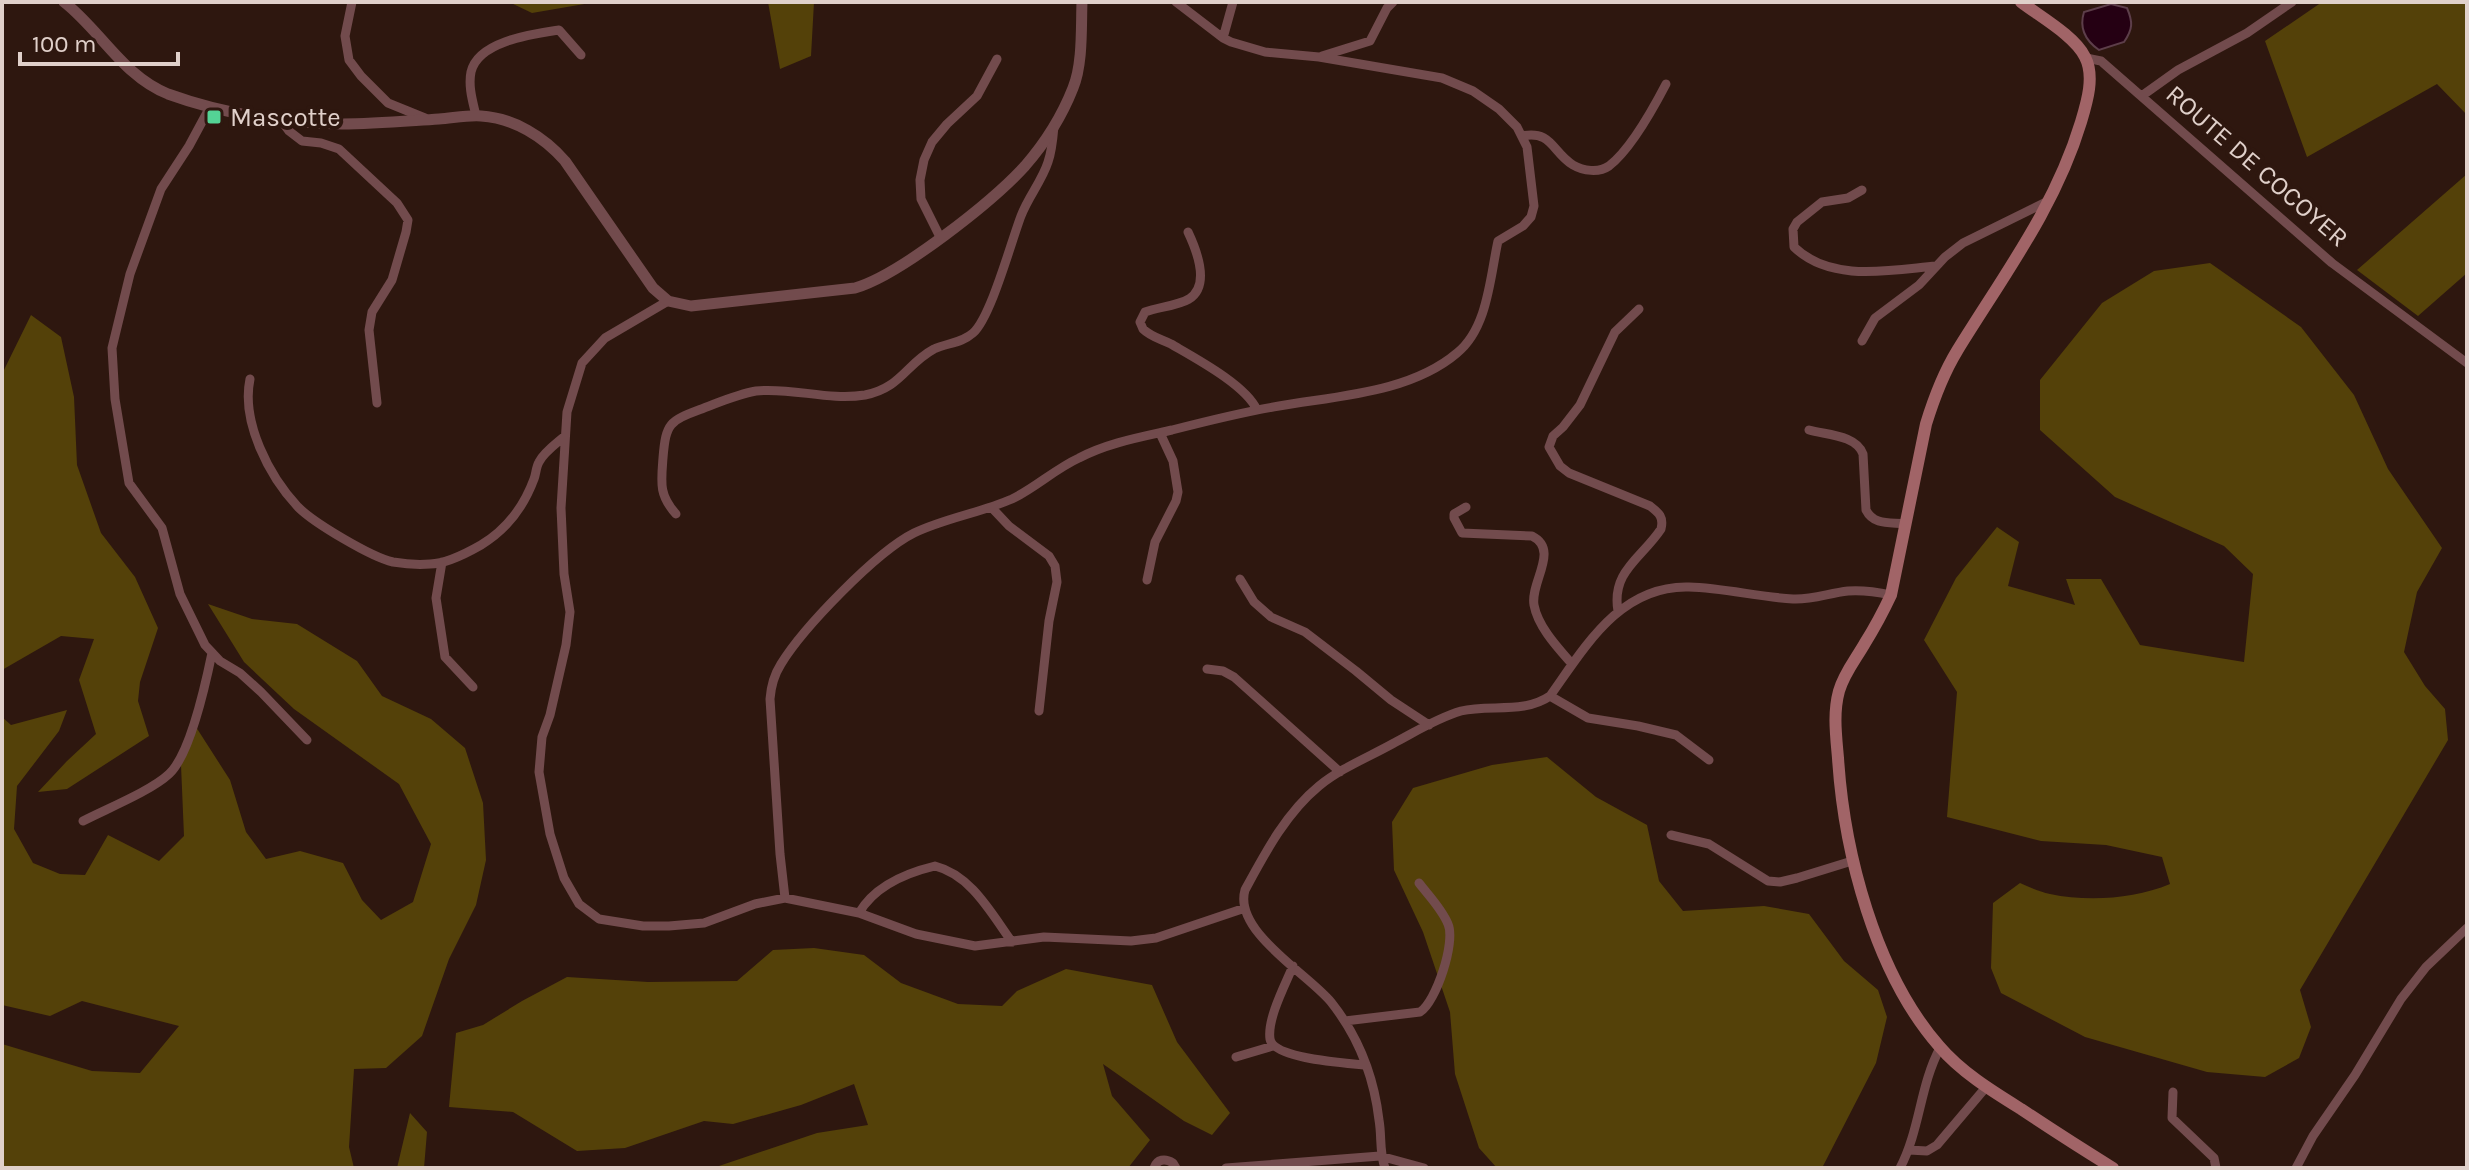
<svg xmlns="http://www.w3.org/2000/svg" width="2469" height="1170" viewBox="0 0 2469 1170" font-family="Karla,sans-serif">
<rect width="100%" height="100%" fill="#2e170f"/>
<path fill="#544109" d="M509 2H596L532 13Z
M768 2H814L811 56 780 69Z
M2322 2H2467V115L2437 84 2307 157 2265 41Z
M2467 174V273L2418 316 2357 270Z
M2210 263 2301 327 2354 395 2388 469 2442 548 2417 592 2404 652 2425 686 2445 709 2448 740 2300 990 2311 1027 2299 1058 2265 1077 2207 1072 2085 1037 2001 993 1991 968 1993 903 2020 883C2029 887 2040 892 2050 894 2088 902 2134 899 2170 884L2162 857 2106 845 2041 841 1947 817 1957 692 1924 640 1956 578 1997 527 2019 542 2008 586 2075 605 2066 579H2101L2140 645 2244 662 2253 574 2224 546 2115 497 2040 430V380L2102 303 2154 271Z
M31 315 61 337 74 397 77 465 101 533 135 577 158 628 140 682 138 701 149 736 67 789 38 792 67 761 96 734 79 680 94 639 61 636 2 670V374Z
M208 604 252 619 297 624 357 661 382 696 431 719 465 748 483 803 486 860 476 905 449 959 422 1036 386 1068 354 1069 349 1147 354 1168H2V1044L92 1071 140 1073 179 1026 82 1001 50 1016 2 1005V717L11 725 67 710 59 731 17 786 14 829 33 863 60 874 85 875 108 835 159 861 184 836 181 765 196 727 230 780 246 832 266 859 300 851 343 863 362 900 381 920 413 902 431 844 399 784 294 709 244 662Z
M1547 757 1596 797 1647 825 1659 881 1683 911 1764 906 1809 914 1844 961 1878 990 1887 1017 1876 1063 1822 1168H1497L1479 1148 1455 1074 1450 1012 1423 932 1394 870 1392 822 1413 788 1492 765Z
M814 948 864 955 901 983 958 1004 1002 1006 1017 991 1066 969 1152 985 1177 1042 1230 1113 1212 1135 1184 1121 1103 1064 1112 1096 1150 1140 1128 1168H713L817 1133 868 1125 854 1084 801 1105 733 1124 704 1121 625 1148 577 1151 513 1112 449 1107 456 1033 483 1025 522 1001 567 977 648 982 737 981 773 950Z
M410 1113 427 1132 424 1168H397Z"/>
<path fill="#250013" stroke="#5d3e4a" stroke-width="2" d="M2111 4 2127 8C2133 22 2133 29 2124 42L2099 50C2086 41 2079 28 2084 12Z"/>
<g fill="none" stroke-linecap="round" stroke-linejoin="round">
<path stroke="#724b4d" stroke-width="9" d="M352 2 345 36 349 60 361 76 388 103 425 118
M1223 38 1233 2
M1322 56 1370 41 1387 8 1393 2
M2086 58 2101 61 2332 263 2467 363
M2143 95 2178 70 2247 33 2292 2
M210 107 189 146 161 189 130 274 112 348 115 399 129 483 162 528 180 594 205 645 220 661 240 673 261 692 307 740
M476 116C473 102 468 87 471 72 478 41 533 34 559 30L581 55
M281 120 289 131 302 141 321 143 339 149 397 203 408 220 406 232 392 280 372 312 369 330 377 403
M1522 136C1552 130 1552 152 1573 165 1583 171 1599 173 1609 166 1630 150 1654 107 1666 84
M1862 190 1848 198 1822 202 1797 222 1793 229 1794 247C1831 283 1891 270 1936 266
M1188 232C1196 249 1211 285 1189 299 1177 306 1158 307 1145 312L1140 322 1143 329C1151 337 1161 339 1171 344 1195 358 1246 385 1257 410
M940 237 921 199 920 180 924 160 932 142 947 124 977 96 997 59
M668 301 605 338 582 363 567 412 561 508 564 574 570 612 566 645 550 715 542 737 539 772 550 834 564 878 579 904 599 919 643 926H669L704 923 755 904 785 898 859 913 916 934 975 946 1044 937 1131 941 1156 938 1245 908
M1862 341 1875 318 1919 285 1945 257 1963 243 2048 201
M250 379C241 422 269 476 298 507 314 523 371 557 393 562 405 564 418 565 430 564 446 564 467 553 481 545 506 530 524 506 534 479 536 474 536 467 539 462 544 452 557 443 565 436
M1809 430C1827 435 1856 435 1863 454L1866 510C1874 526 1891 522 1906 524
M991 507 1009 526 1049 556 1055 566 1057 582 1049 621 1039 711
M1466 507 1454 514V518L1462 533 1532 536C1560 550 1530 582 1534 605 1538 627 1558 648 1572 664
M676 514C659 495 661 483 663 458 666 421 670 421 704 408 720 402 738 394 756 391 792 387 828 401 865 395 901 388 906 364 934 349 947 343 962 343 973 333 991 317 1011 242 1021 216 1028 197 1042 181 1048 162 1052 151 1053 138 1054 126
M442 562 436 598 445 657 473 687
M1240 579 1254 602 1271 617 1305 632 1356 671 1391 700 1429 725
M1147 580 1155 542 1176 501 1178 492 1173 461 1160 433
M1618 611C1611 571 1642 558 1661 529 1664 517 1659 513 1650 506L1569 473 1560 466 1549 447 1553 436 1563 427 1580 405 1615 332 1639 309
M1207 669 1223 671 1234 677 1340 772
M1550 696 1588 718 1638 726 1676 735 1709 760
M83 821C106 809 151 791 169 774 190 755 206 682 212 653
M1671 835 1709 844 1768 881 1780 882 1797 878 1852 861
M785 898 780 854 770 699C771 686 774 675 781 664 803 628 876 552 914 533 945 518 980 513 1012 499 1035 488 1055 469 1079 458 1107 443 1141 437 1172 430 1207 421 1243 412 1279 406 1336 396 1410 393 1457 353 1488 328 1490 277 1498 241L1523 226 1531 217 1534 206 1527 147 1517 127 1499 109 1473 91 1442 78 1319 57 1265 52 1231 42 1223 38 1176 2
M859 913C874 887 906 873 935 866 971 875 991 913 1012 942
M1293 966C1285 985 1267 1019 1270 1039 1273 1059 1347 1063 1365 1065
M1345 1021 1420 1012C1436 1002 1456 942 1448 924 1442 909 1429 896 1419 883
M1236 1057 1273 1046
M2173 1092 2172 1118 2214 1158 2216 1168
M1909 1150 1927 1151 1937 1145 1987 1086
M1154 1168C1157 1159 1165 1158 1173 1163L1176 1168
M1226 1168 1380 1156 1424 1168
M1385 1168C1379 1151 1382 1137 1379 1120 1374 1077 1358 1036 1331 1002 1308 974 1233 931 1245 890 1265 853 1286 813 1319 786 1341 768 1369 757 1394 743 1415 732 1437 718 1461 711 1490 704 1524 714 1550 696 1585 647 1620 585 1689 587 1724 588 1758 597 1793 599 1812 600 1829 593 1848 591 1862 590 1877 592 1891 595
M1900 1168C1920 1130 1920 1085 1940 1048
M2296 1168 2313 1136 2355 1075 2401 999 2426 967 2467 928"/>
<path stroke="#724b4d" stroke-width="11" d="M64 2C101 31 123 76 168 94 223 114 283 123 342 124 374 124 407 121 439 119 453 118 468 115 481 116 514 118 544 137 565 161L653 288 668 301 691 306 855 288C900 275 993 201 1025 166 1045 143 1062 116 1073 88 1083 64 1081 27 1082 2"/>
<path stroke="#a16467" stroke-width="12" d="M2021 2C2039 16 2075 36 2085 57 2095 76 2087 102 2081 122 2055 208 2003 276 1957 351 1943 374 1934 398 1926 424L1891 595C1883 612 1875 627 1865 643 1856 659 1844 673 1839 691 1833 713 1836 735 1838 758 1844 852 1875 973 1939 1046 1961 1072 1992 1091 2021 1109 2051 1129 2082 1149 2113 1168"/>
</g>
<rect fill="#54d395" stroke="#2e170f" stroke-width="3" x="206" y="109" width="16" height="16" rx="4"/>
<g text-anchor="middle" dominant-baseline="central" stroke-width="8" stroke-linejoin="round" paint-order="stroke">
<g font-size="26" fill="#e0d0ca" stroke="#2e170f" text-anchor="start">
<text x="230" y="117">Mascotte</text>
</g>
<g font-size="26" fill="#e0d0ca" stroke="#2e170f">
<text transform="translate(2257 166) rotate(41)">ROUTE DE COCOYER</text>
</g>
</g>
<rect width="2469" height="1170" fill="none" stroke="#e0d0ca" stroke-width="8"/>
<path d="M20 52v12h158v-12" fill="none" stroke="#e0d0ca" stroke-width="4"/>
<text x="32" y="52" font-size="24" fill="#e0d0ca" stroke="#2e170f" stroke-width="6" paint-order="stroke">100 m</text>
</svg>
